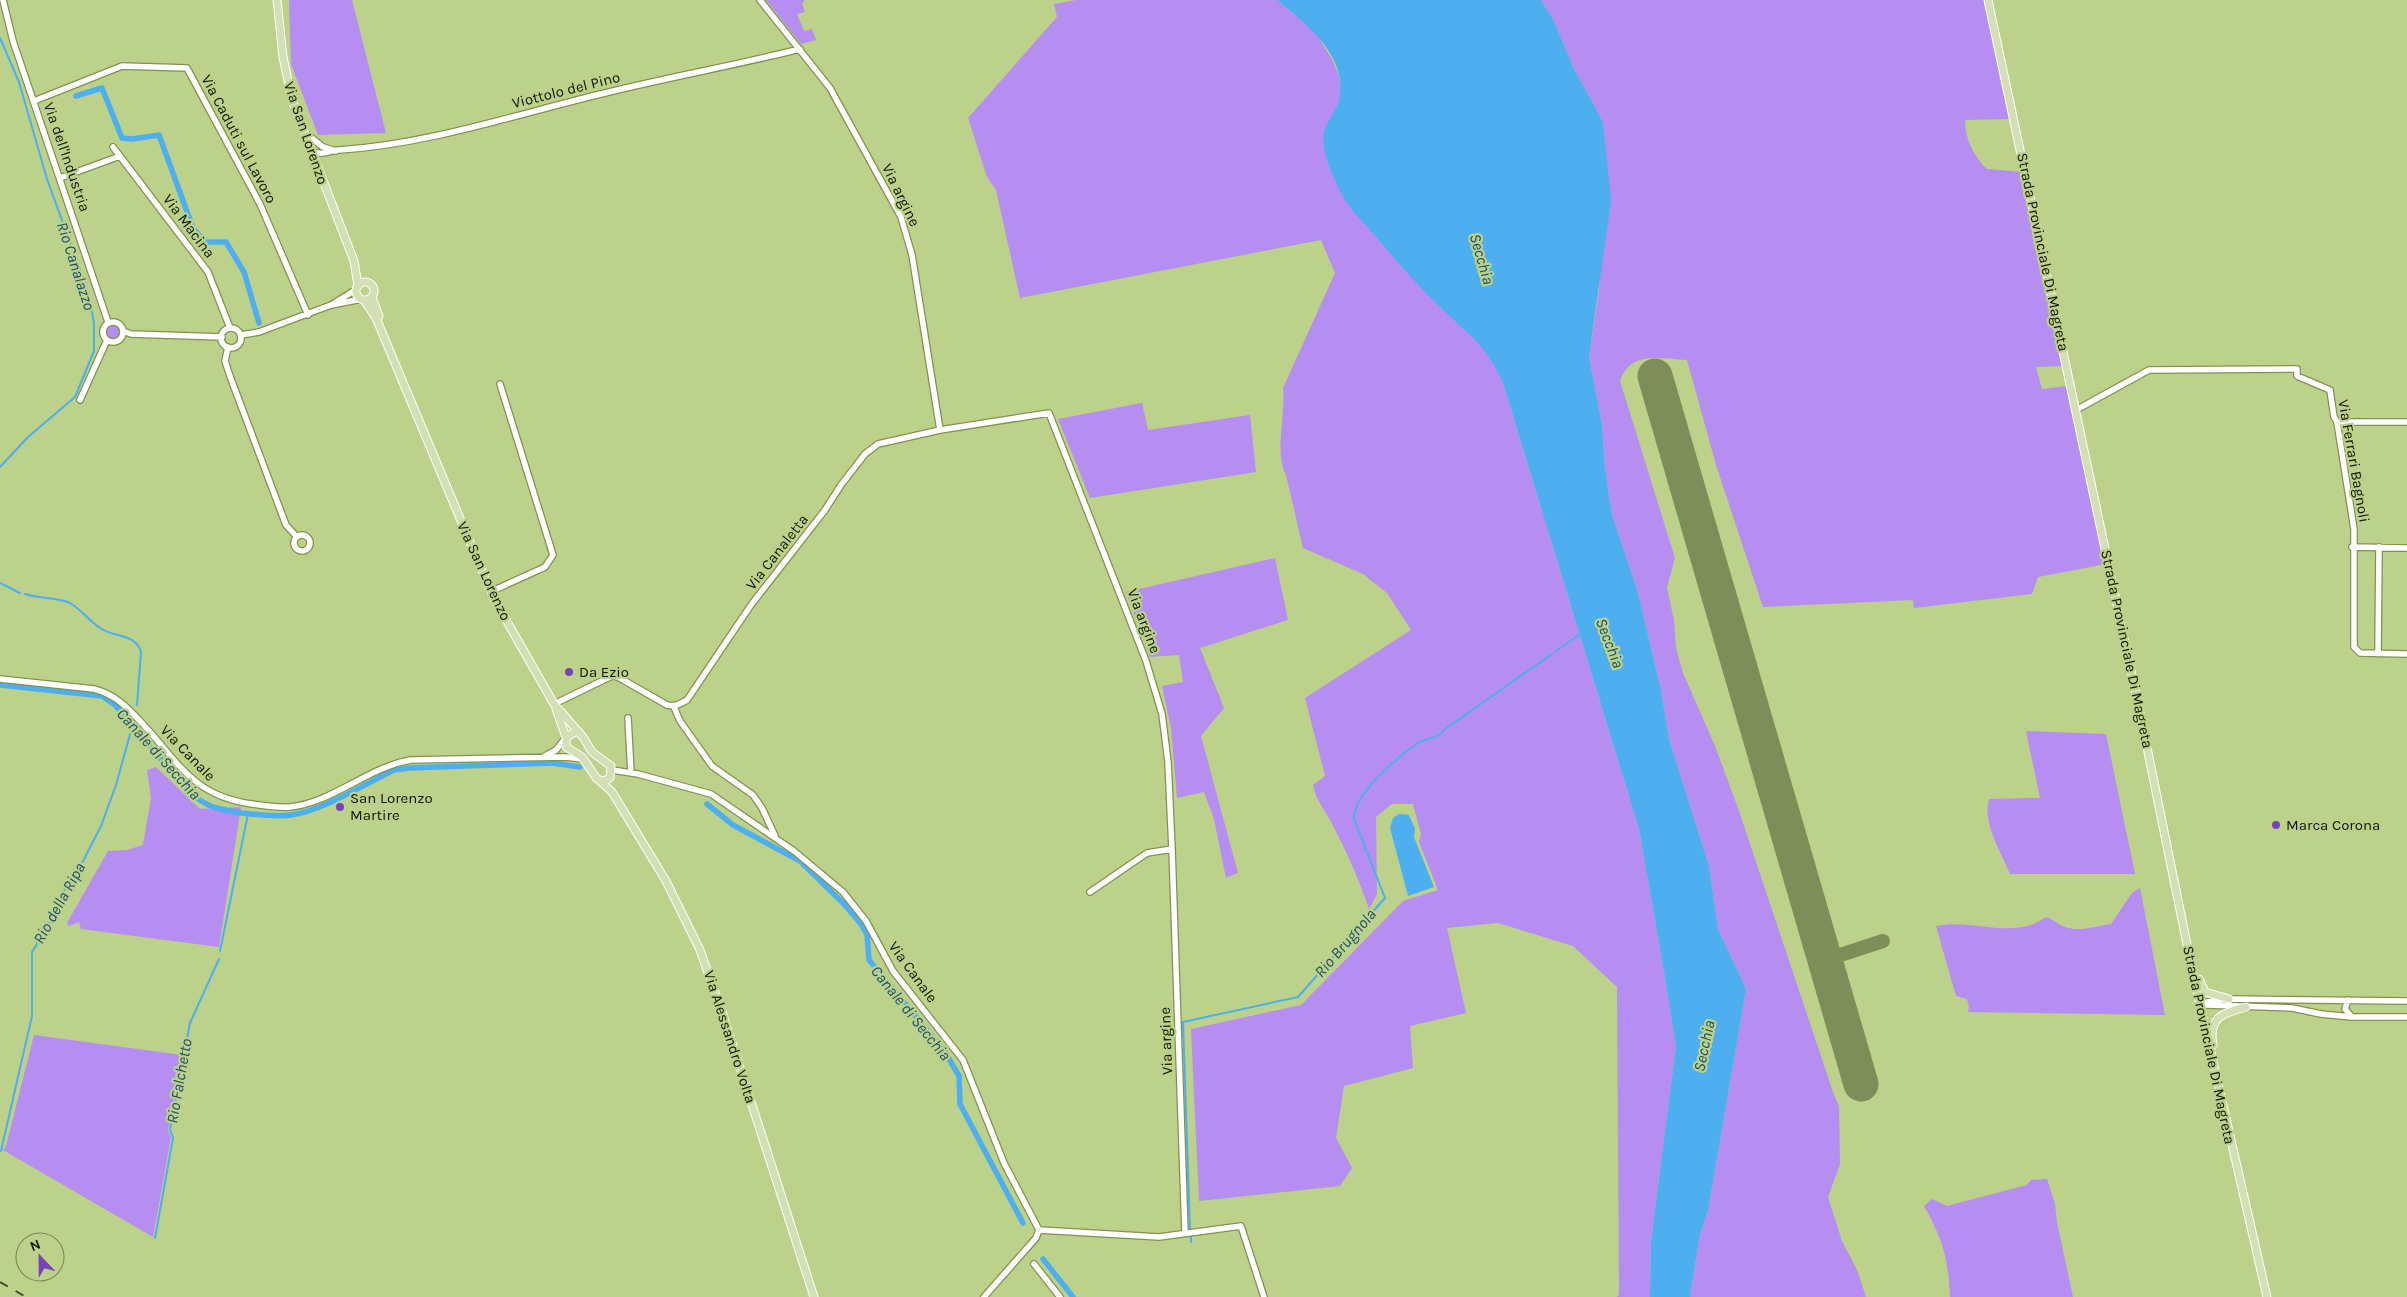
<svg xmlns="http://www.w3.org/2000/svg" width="2407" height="1297" viewBox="0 0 2407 1297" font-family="Karla,sans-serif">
<rect width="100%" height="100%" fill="#bcd18a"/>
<path fill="#b68df1" d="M289 0H352L386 133 318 135 291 64Z
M766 0H805L802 4 805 12 797 14 804 31 812 29 816 40 801 44Z
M1076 0H1277L1314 30 1333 61 1339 76 1341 93 1337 108 1324 130 1381 243 1438 305 1475 338 1493 361 1503 383 1639 829 1662 960 1676 1046 1651 1241 1650 1297H1617L1619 1294 1617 987 1573 946 1498 923 1447 928 1466 1013 1410 1026 1413 1068 1344 1086 1336 1138 1352 1168 1340 1186 1199 1201 1191 1029 1301 1005 1403 901 1438 890 1419 842 1421 834 1413 804H1392L1376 817 1377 894 1369 909C1359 879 1345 848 1330 820 1323 807 1316 800 1313 785L1325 776 1305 698 1411 630 1387 593 1363 574 1303 548 1286 475C1274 453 1286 414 1283 388L1335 273 1321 240 1020 298 996 190 987 177 968 118 1057 17 1054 4Z
M1541 0H1985L2010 119 1965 120C1965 139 1974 157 1987 169L2022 172 2064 366 2036 367 2042 389 2067 386 2106 564 2038 577 2032 594 1914 608 1913 600 1763 607 1716 465 1687 360C1659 359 1631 350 1620 381L1675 558 1667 587 1674 621 1676 648 1683 673 1715 746 1739 811 1834 1095 1839 1106 1840 1164 1828 1197 1842 1241 1857 1270 1866 1297H1690L1700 1234 1708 1211 1746 989 1718 929 1709 866 1669 739 1661 690 1637 589 1612 515 1605 468 1602 425 1589 357 1599 291 1606 157 1603 122 1573 67 1554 21Z
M106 331a7 7 0 1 1 14 0a7 7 0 1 1-14 0Z
M1142 403 1148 430 1250 415 1256 472 1090 498 1058 419Z
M1275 558 1288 620 1200 648 1224 708 1201 736 1238 873 1226 878 1214 819 1204 792 1177 798 1171 728 1162 686 1183 682 1179 655 1150 657 1126 592Z
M2026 731 2106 734 2135 874H2010C2001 852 1982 823 1989 799L2040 798Z
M156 767 200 809 241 807 219 947 81 929 79 922 69 926 67 923 108 851 127 850 143 845 151 798 147 770Z
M2140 888 2165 1015 1968 1012 1969 1007 1967 999 1956 996 1936 926C1972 918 2014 941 2046 917 2053 919 2057 924 2063 926 2077 933 2096 926 2111 924L2132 893Z
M34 1035 182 1055 168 1130 171 1137 153 1237 3 1150 6 1146Z
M2047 1179 2055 1204 2057 1222 2073 1297H1950C1948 1257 1943 1240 1924 1206L1932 1199 1947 1206 2027 1185 2031 1180Z"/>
<path fill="#4daef0" d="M1277 0H1541L1554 21 1573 67 1603 122 1611 201 1589 357 1602 425 1605 468 1612 515 1637 589 1661 690 1669 739 1709 866 1718 929 1746 989 1708 1211 1700 1234 1690 1297H1650L1651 1241 1676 1046 1662 960 1639 829 1503 383C1485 342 1468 335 1438 305 1415 283 1393 257 1372 232 1364 223 1354 213 1347 203 1337 187 1317 147 1325 128 1330 116 1339 108 1340 94 1345 53 1304 22 1277 0Z
M1399 814 1409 815 1415 829 1414 837 1434 887 1408 896 1390 828 1393 818Z"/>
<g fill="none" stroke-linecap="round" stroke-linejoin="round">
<path stroke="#4daef0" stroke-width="2" d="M0 38 19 82 47 179 88 292 94 323V351L75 397 28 437 0 467
M0 583 20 593
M25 594C39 599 58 597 70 603 82 610 89 621 100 628 114 638 136 633 141 652L137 705
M1556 651 1579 635
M220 951 248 814
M1 1151 32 1016V952L47 928 71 876 79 869 101 826 116 785 134 720
M1190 1230 1183 1022 1298 997 1385 898 1354 819C1353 794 1398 757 1418 743 1427 737 1438 740 1445 729L1552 654
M1191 1235V1242
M155 1238 173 1138 170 1129 190 1023 219 959"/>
<path stroke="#4daef0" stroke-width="5.5" d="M76 96 102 88 122 138 132 139 159 135 193 228 205 242H226L244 272 259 323
M0 685 102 696 115 705 189 792C208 808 218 809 242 813 258 815 275 817 291 815 322 811 365 784 394 770L408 768 552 763 580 767
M707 804 733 825 800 861 844 904 861 924 867 934 869 960 945 1052 959 1076 960 1104 1023 1223
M1043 1259 1073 1297"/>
<path stroke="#7e8e58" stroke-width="14" d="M1825 960 1883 941"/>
<path stroke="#7e8e58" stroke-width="35" d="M1655 376 1861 1084"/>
<g stroke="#80934e" stroke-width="8">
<path id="minor" d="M3 0 13 41 108 322
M760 0 830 88 901 217 912 255 940 430
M34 101 122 66 187 68 260 204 308 315
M304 132 323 147 336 151
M113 147 208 272 230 328
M310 151C322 156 328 151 339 150 430 144 517 114 605 93 670 77 736 65 800 49
M60 178 120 156
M357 289 331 305 362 299
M103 332a10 10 0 1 1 20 0a10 10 0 1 1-20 0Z
M221 338a10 10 0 1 1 20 0a10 10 0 1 1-20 0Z
M123 331 131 334 222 337
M241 335 259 332 331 305
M228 347 225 361 231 379 286 525 297 537
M80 400 107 340
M2076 410 2149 370 2297 369V376L2330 390 2334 417 2337 422 2354 529V647L2360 653 2407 654
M2337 422H2407
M294 543a8 8 0 1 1 16 0a8 8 0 1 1-16 0Z
M2352 547 2407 548
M490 592 545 567 553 555 500 384
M2378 654 2379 547
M0 679 94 689C114 694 126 706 140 721 179 762 192 796 252 804 265 806 278 808 290 807 332 803 368 767 411 760L566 757 582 759
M554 704 612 676 618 677 667 705C675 707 680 704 687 700L751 605 825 510 841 485 865 454 878 444 940 430 1049 413 1146 661 1162 714 1168 762 1172 849 1185 1233
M674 707 680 721 712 766 753 795 762 808 775 836
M628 718 631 773
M545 756 556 750 564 740
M612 770 638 774 711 794 794 851 843 892 866 921 893 971 963 1060 1004 1163 1039 1230
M1090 892 1147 853 1172 849
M2348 1000 2345 1009 2352 1017
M2200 1003 2207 1005 2292 1008 2321 1014 2352 1017H2407
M2200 1003 2229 999 2407 1001
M1039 1230 1159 1237 1241 1226 1264 1297
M1034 1264 1060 1297
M984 1297 1036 1238 1039 1230"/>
</g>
<g stroke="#fff" stroke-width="9">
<path id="major" d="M277 0 283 57 292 100 354 261 358 286
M1988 0 2139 708 2194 979 2267 1297
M356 291a9 9 0 1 1 18 0a9 9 0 1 1-18 0Z
M372 297 379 316
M364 300 376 318 493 597 554 704 583 737 592 752 611 766 610 778 604 781 597 779 582 757 566 747V737L577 731
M556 709 566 737
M600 781 612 792 666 881 700 950 722 1012 814 1297
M2199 979 2205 992 2229 999
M2213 1045C2208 1017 2223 1013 2246 1007"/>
</g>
<use href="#minor" stroke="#fff" stroke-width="5.5"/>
<use href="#major" stroke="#d3e0b5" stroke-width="7"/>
<path stroke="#3f4a26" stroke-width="2" stroke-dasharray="9 9" stroke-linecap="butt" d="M0 1282 26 1297"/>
</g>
<g fill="#7a43b9" stroke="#bcd18a" stroke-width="2">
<circle cx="569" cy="672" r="5"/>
<circle cx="340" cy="807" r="5"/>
<circle cx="2276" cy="825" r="5"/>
</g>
<g text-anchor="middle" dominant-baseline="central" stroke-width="4.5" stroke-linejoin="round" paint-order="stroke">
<g font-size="15" fill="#0f1600" stroke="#bcd18a">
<text transform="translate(566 90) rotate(-14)">Viottolo del Pino</text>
<text transform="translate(306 133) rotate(71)">Via San Lorenzo</text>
<text transform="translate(239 139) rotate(62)">Via Caduti sul Lavoro</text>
<text transform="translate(67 157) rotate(71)">Via dell'Industria</text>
<text transform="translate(901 195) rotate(64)">Via argine</text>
<text transform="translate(189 226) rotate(53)">Via Macina</text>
<text transform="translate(2043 252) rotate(78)">Strada Provinciale Di Magreta</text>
<text transform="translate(2354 461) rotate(80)">Via Ferrari Bagnoli</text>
<text transform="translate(777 552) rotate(-52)">Via Canaletta</text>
<text transform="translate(484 571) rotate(65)">Via San Lorenzo</text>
<text transform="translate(1144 621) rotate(69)">Via argine</text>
<text transform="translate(2127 649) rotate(78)">Strada Provinciale Di Magreta</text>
<text transform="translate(188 753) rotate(46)">Via Canale</text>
<text transform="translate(913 972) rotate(54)">Via Canale</text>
<text transform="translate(730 1037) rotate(72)">Via Alessandro Volta</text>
<text transform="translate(1166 1041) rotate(-92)">Via argine</text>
<text transform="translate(2209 1045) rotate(78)">Strada Provinciale Di Magreta</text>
</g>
<g font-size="15" fill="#0f1600" stroke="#bcd18a" text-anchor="start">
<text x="579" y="672">Da Ezio</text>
<text x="350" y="798">San Lorenzo<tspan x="350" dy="17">Martire</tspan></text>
<text x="2286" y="825">Marca Corona</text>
</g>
<g font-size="16" font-style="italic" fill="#1a4d6f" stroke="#bcd18a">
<text transform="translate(1482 259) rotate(74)">Secchia</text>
<text transform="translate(76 266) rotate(72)">Rio Canalazzo</text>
<text transform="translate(1610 643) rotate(69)">Secchia</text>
<text transform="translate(159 754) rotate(48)">Canale di Secchia</text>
<text transform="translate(59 903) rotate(-61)">Rio della Ripa</text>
<text transform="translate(1345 943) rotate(-49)">Rio Brugnola</text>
<text transform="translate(911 1013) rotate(51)">Canale di Secchia</text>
<text transform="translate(1704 1046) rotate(-78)">Secchia</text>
<text transform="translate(179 1081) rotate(-80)">Rio Falchetto</text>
</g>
</g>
<g transform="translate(40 1257) rotate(338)"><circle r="24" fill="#bcd18a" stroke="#778653"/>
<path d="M0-4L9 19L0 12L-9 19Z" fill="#7a43b9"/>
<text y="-8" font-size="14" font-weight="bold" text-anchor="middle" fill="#0f1600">N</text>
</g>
</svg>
